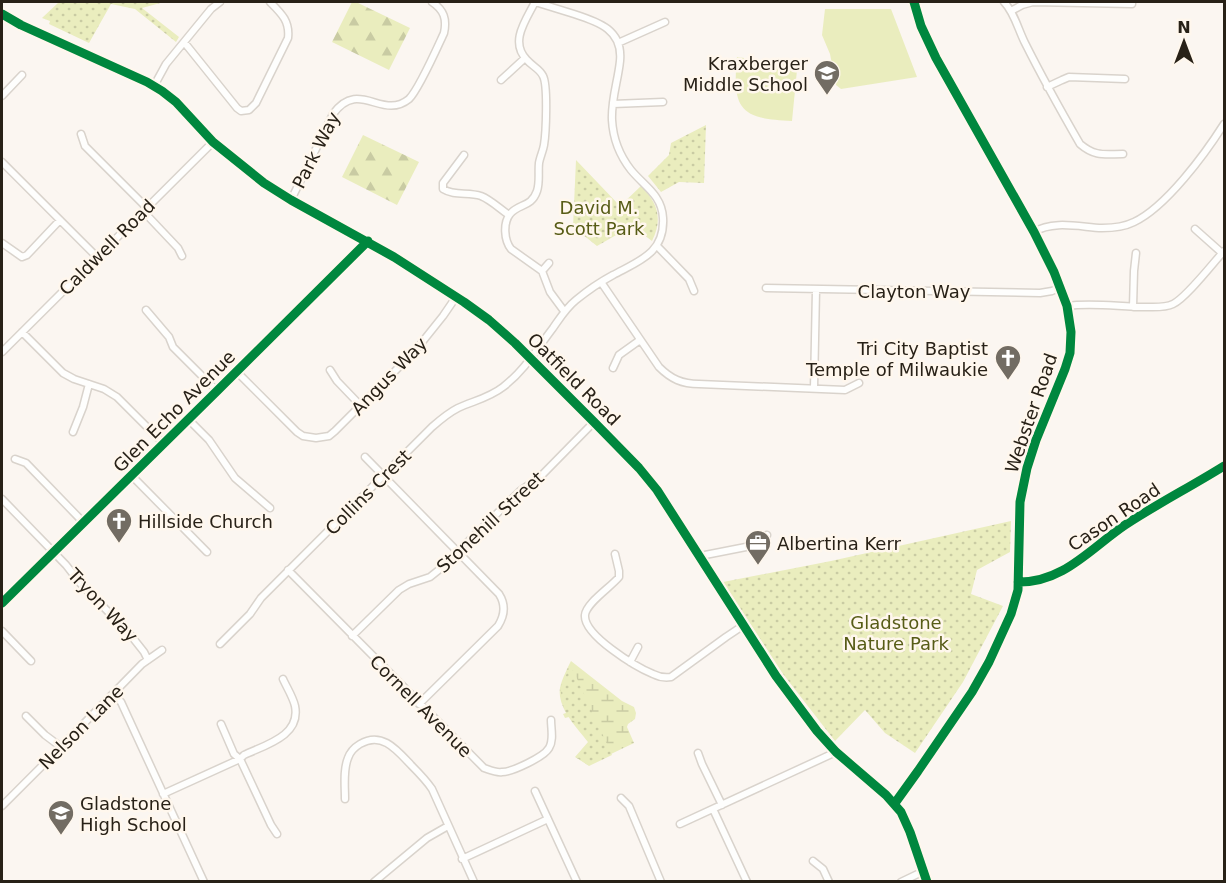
<svg xmlns="http://www.w3.org/2000/svg" width="1226" height="883" viewBox="0 0 1226 883" font-family="'DejaVu Sans',sans-serif">
<defs>
<pattern id="forest-firs" width="22" height="20" patternUnits="userSpaceOnUse" patternTransform="scale(1.5)"><rect width="22" height="20" fill="#eaedbe"/><path d="M5 1l3.5 6h-7zM16 11l3.5 6h-7z" fill="#c9cba3"/></pattern>
<pattern id="wetland-marsh" width="20" height="14" patternUnits="userSpaceOnUse" patternTransform="scale(1.5)"><rect width="20" height="14" fill="#eaedbe"/><path d="M1 5h8M5 5V1M11 12h8M15 12V8" fill="none" stroke="#c9cba3"/></pattern>
<pattern id="park-dots" width="8" height="8" patternUnits="userSpaceOnUse" patternTransform="scale(1.5)"><rect width="8" height="8" fill="#eaedbe"/><path d="M2 2h.1M6 6h.1" fill="none" stroke="#c9cba3" stroke-width="1.8" stroke-linecap="round"/></pattern>
</defs>
<rect width="100%" height="100%" fill="#fbf6f1"/>
<path fill="#eaedbe" d="M825 9H891L917 77 841 89 836 85 830 54 822 35Z
M737 57 788 64 792 65 797 70 792 121C740 119 732 109 737 57Z"/>
<path fill="url(#forest-firs)" d="M352 2H356L410 28 389 70 332 42Z
M363 135 419 162 397 205 342 177Z"/>
<path fill="url(#wetland-marsh)" d="M571 661 622 701 634 707 636 713 635 719 628 724 627 727 634 743 588 765 575 757 588 742C577 728 557 708 560 688 562 679 567 669 571 661Z"/>
<path fill="url(#park-dots)" d="M59 2H164L142 8 179 37 176 42 135 9 111 4 89 43 49 24 50 21 42 18Z
M706 125 704 183 679 182 661 192 648 176 669 155 671 143Z
M576 160 620 206 641 186C658 203 663 219 652 241L632 226 597 246 573 227Z
M1011 521 1010 552 977 570 971 594 1003 606 963 682 915 753 885 733 865 710 835 741 783 674 723 582 831 561Z
M573 670 612 755 589 766 576 757 589 743 574 721 569 717 565 718 563 714 566 713 560 689 567 673Z"/>
<g fill="none" stroke-linecap="round" stroke-linejoin="round">
<g stroke="#d9d3cc" stroke-width="9">
<path id="street" d="M535 2C526 20 509 42 527 60 532 66 540 69 543 76 548 85 546 133 544 145 543 151 540 157 539 163 538 172 540 182 537 191 531 208 519 203 510 214 503 223 504 240 511 249L542 271 550 292 564 311
M1004 2C1014 12 1018 29 1025 43 1042 77 1061 111 1080 144 1095 157 1105 154 1123 154
M1011 11 1022 5 1033 2 1132 4V2
M184 42 237 108 241 111 249 110 256 103 288 38C290 21 281 13 270 2
M618 43 665 22
M501 80 525 58
M154 86 166 64 211 9 220 2
M1047 87 1062 80 1069 77 1125 79
M2 96 22 75
M613 104 663 102
M81 134 85 146 147 208
M464 155 443 183V189C454 196 468 192 481 196 491 200 500 209 509 215
M2 162 97 257
M291 200 333 114C359 78 382 121 409 99 419 89 437 48 444 33 447 19 444 10 432 2
M143 211 178 248 182 256
M1195 229 1222 253
M1034 232C1053 220 1080 227 1102 228 1113 228 1124 227 1134 222 1166 207 1205 154 1224 124
M2 243 22 257 27 255 60 220
M657 246 689 279 694 291
M542 271 549 263
M601 282 659 367C671 379 682 384 699 384L845 390 859 383
M766 288 1040 293 1052 291 1061 287
M1067 306C1092 302 1120 307 1146 307 1154 307 1165 308 1173 304 1186 298 1213 263 1224 251
M1133 307 1134 271 1136 253
M146 310 169 337 173 347 217 391
M22 332 63 373 74 379 104 389 117 397 164 444
M2 352 213 142
M613 368 619 355 640 340
M330 370 337 381 361 406
M237 372 297 432 303 436 316 438 329 436 335 431 415 351 443 316 456 297
M814 388 816 290
M189 420 209 440 235 478 270 508
M73 432 83 407 89 384
M365 457 499 594C506 605 505 615 498 626L419 704
M15 459 26 463 84 523
M132 476 207 552
M2 499 66 565 80 583 129 633 144 652 148 660
M615 554 619 571V577C611 587 586 603 585 615 583 635 636 667 653 674 659 677 665 678 671 677L726 637 744 625
M700 556 756 545 767 535
M288 570 484 768C490 770 496 773 502 772 512 772 544 757 549 748 554 740 551 729 551 720
M2 631 31 661
M352 636 399 590 409 584 430 577 440 569 520 491 540 477 594 422
M220 644 250 614 261 598 432 427C440 420 448 413 458 408 473 401 489 398 503 387 524 371 537 349 553 328 560 318 566 308 576 300 587 291 600 282 613 275 639 261 665 253 663 218 662 195 644 186 631 170 620 156 613 138 612 120 611 100 618 81 620 61 623 30 599 22 574 14 561 10 548 6 535 2
M630 662 638 647
M113 695 121 702 204 882
M26 716 45 735 61 747
M221 724 234 754 240 759 271 825 277 834
M698 753 702 764 722 805
M535 791 577 882
M163 794 240 759 244 755C265 745 301 736 295 706 293 697 287 688 283 679
M621 798 629 806 661 882
M345 799C345 786 343 770 348 758 350 752 355 747 360 744 382 731 397 750 411 765 419 773 426 780 432 789L474 882
M2 806 60 748 142 664 162 650
M713 809 747 882
M680 824 836 752
M462 859 548 819
M813 861 823 869 829 882
M374 882 427 838 448 826
M901 882 924 871"/>
</g>
<g stroke="#d9d3cc" stroke-width="11">
<path id="secondary" d="M2 14 21 25 147 82 162 91 176 102 213 142 264 183 291 200 394 257 464 302 489 320 515 343 594 422 639 468 657 490 776 676 817 731 836 752 886 795 901 812 910 832 927 882
M1018 582C1063 583 1091 548 1125 525 1157 504 1192 486 1224 466
M2 603 217 391 368 241
M895 803 918 771 972 692 989 662 1011 614 1018 590 1020 502 1027 468 1036 440 1065 369 1070 353 1071 332 1067 306 1054 272 1034 232 936 58 921 26 914 2"/>
</g>
<use href="#street" stroke="#fefefd" stroke-width="6"/>
<use href="#secondary" stroke="#fefefd" stroke-width="8"/>
<g stroke="#fff7ed" stroke-width="13">
<path id="cycleway" d="M2 14 21 25 147 82 162 91 176 102 213 142 264 183 291 200 394 257 464 302 489 320 515 343 594 422 639 468 657 490 776 676 817 731 836 752 886 795 901 812 910 832 927 882
M1018 582C1063 583 1091 548 1125 525 1157 504 1192 486 1224 466
M2 603 217 391 368 241
M895 803 918 771 972 692 989 662 1011 614 1018 590 1020 502 1027 468 1036 440 1065 369 1070 353 1071 332 1067 306 1054 272 1034 232 936 58 921 26 914 2"/>
</g>
<use href="#cycleway" stroke="#00873e" stroke-width="9"/>
</g>
<defs>
<g id="school-pin" transform="scale(1.35)"><path d="M0 17L-7.5 6A9.5 9.5 0 1 1 7.5 6Z" fill="#726c63" stroke="#fff7ed"/><path d="M0-5L7-2L0 1L-7-2ZM-4 1L0 2.5L4 1V4Q0 6-4 4Z" fill="#fff"/></g>
<g id="church-pin" transform="scale(1.35)"><path d="M0 17L-7.5 6A9.5 9.5 0 1 1 7.5 6Z" fill="#726c63" stroke="#fff7ed"/><path d="M-1.2-6h2.4v3.5h3.3v2.4h-3.3V6h-2.4V-.1h-3.3v-2.4h3.3Z" fill="#fff"/></g>
<g id="office-pin" transform="scale(1.35)"><path d="M0 17L-7.5 6A9.5 9.5 0 1 1 7.5 6Z" fill="#726c63" stroke="#fff7ed"/><path d="M-6-3h4V-5.5h4V-3h4V5H-6ZM-1-4.5V-3h2v-1.5ZM-6 0V1H6V0Z" fill="#fff"/></g>
</defs>
<g fill-rule="evenodd">
<use href="#school-pin" x="827" y="73"/>
<use href="#church-pin" x="1008" y="358"/>
<use href="#church-pin" x="119" y="521"/>
<use href="#office-pin" x="758" y="543"/>
<use href="#school-pin" x="61" y="813"/>
</g>
<g text-anchor="middle" dominant-baseline="central" stroke-width="5" stroke-linejoin="round" paint-order="stroke">
<g font-size="18" fill="#282117" stroke="#fff7ed" text-anchor="start">
<text x="808" y="63" text-anchor="end">Kraxberger<tspan x="808" dy="21">Middle School</tspan></text>
<text x="988" y="348" text-anchor="end">Tri City Baptist<tspan x="988" dy="21">Temple of Milwaukie</tspan></text>
<text x="138" y="521">Hillside Church</text>
<text x="777" y="543">Albertina Kerr</text>
<text x="80" y="803">Gladstone<tspan x="80" dy="21">High School</tspan></text>
</g>
<g font-size="18" fill="#282117" stroke="#fff7ed">
<text transform="translate(316 150) rotate(-63)">Park Way</text>
<text transform="translate(107 247) rotate(-45)">Caldwell Road</text>
<text x="914" y="291">Clayton Way</text>
<text transform="translate(389 376) rotate(-46)">Angus Way</text>
<text transform="translate(574 379) rotate(45)">Oatfield Road</text>
<text transform="translate(174 411) rotate(-45)">Glen Echo Avenue</text>
<text transform="translate(1031 413) rotate(-71)">Webster Road</text>
<text transform="translate(368 492) rotate(-45)">Collins Crest</text>
<text transform="translate(1114 517) rotate(-34)">Cason Road</text>
<text transform="translate(490 522) rotate(-43)">Stonehill Street</text>
<text transform="translate(103 605) rotate(47)">Tryon Way</text>
<text transform="translate(421 706) rotate(45)">Cornell Avenue</text>
<text transform="translate(81 727) rotate(-45)">Nelson Lane</text>
</g>
<g font-size="18" fill="#575c16" stroke="#fff7ed">
<text x="599" y="207">David M.<tspan x="599" dy="21">Scott Park</tspan></text>
<text x="896" y="622">Gladstone<tspan x="896" dy="21">Nature Park</tspan></text>
</g>
</g>
<rect width="1226" height="883" fill="none" stroke="#282117" stroke-width="6"/>
<g transform="translate(1184 42)" stroke="#fff7ed" stroke-width="4.5" paint-order="stroke">
<path d="M0-4.5L10 22L0 15L-10 22Z" fill="#282117"/>
<text y="-9" font-size="16" font-weight="bold" text-anchor="middle" fill="#282117">N</text>
</g>
</svg>
